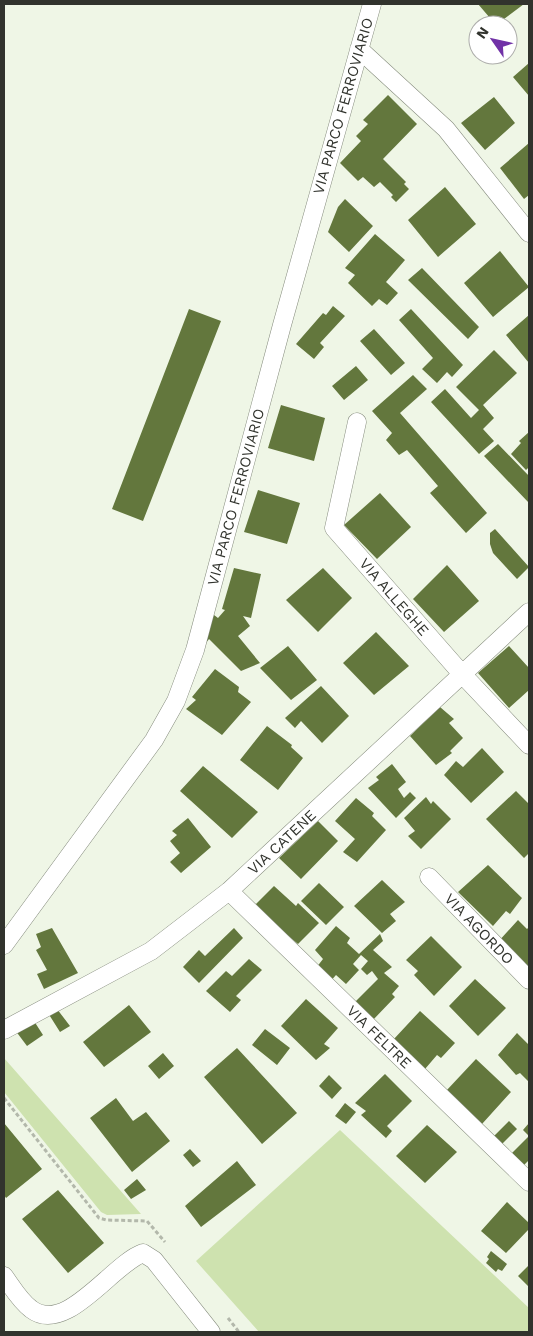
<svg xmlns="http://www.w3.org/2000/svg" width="533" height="1336" viewBox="0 0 533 1336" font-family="'Work Sans',sans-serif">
<rect width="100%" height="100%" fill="#eff6e6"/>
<path fill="#cee2af" d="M4 1058 141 1214 107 1215 101 1212 4 1092Z
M340 1130 529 1308V1332H259L196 1261Z"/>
<path fill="#63773d" d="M478 4H524L496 25Z
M529 63V96L513 77Z
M388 95 417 124 383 159 406 182 404 184 409 189 396 202 391 197 393 195 380 182 374 187 363 177 358 181 340 163 361 141 356 136 368 124 363 120Z
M494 97 515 123 485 150 461 123Z
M529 143V195L524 199 500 168Z
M445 187 476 224 438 257 408 220Z
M345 199 373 226 349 252 328 232 338 207Z
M375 234 405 260 386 282 398 293 387 305 379 299 372 306 348 283 355 275 345 268Z
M500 251 529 287 493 317 464 283Z
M422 268 479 327 468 339 408 280Z
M333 306 345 316 320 343 324 347 314 359 296 344 323 313 326 315Z
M189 309 221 321 143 521 112 509Z
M411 309 463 365 452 377 447 372 437 383 422 369 433 358 399 320Z
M529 315V363L506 335Z
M374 329 405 363 391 375 360 341Z
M494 350 517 373 483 405 494 418 483 429 494 441 479 454 431 402 445 389 471 418 479 410 456 387Z
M356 366 368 380 344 400 332 386Z
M413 375 427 389 400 413 487 513 466 533 430 493 438 486 407 450 399 455 386 440 392 433 372 411Z
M281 405 325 418 314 461 268 448Z
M529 432V467L526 470 511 454 521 443 519 441Z
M498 444 529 476V503L484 456Z
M258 490 300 503 287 544 244 532Z
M380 493 411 527 377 559 344 525Z
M495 529 529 567 517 579 493 553 490 544V533Z
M447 565 479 601 444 632 413 599Z
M234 568 261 574 251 618 243 616 250 626 238 636 260 663 241 671 209 639 206 643 200 634 206 609 218 618 225 610 222 609Z
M323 568 352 598 318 632 286 600Z
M376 632 409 666 374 695 343 663Z
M288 646 317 680 291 700 260 668Z
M509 646 529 668V690L509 708 478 673Z
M215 669 239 687 238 692 251 702 222 735 186 709 196 700 192 697Z
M321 686 349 716 322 743 301 721 295 728 285 718Z
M440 707 454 719 449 723 463 738 450 751 452 753 436 765 410 736Z
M267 726 292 745 291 747 303 758 278 790 240 760Z
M482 748 504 772 471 803 444 775 456 761 463 767Z
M392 764 406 782 398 789 404 798 410 792 416 798 396 818 368 788 379 780 376 777Z
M203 766 258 812 232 838 180 791Z
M516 791 529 804V853L524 858 486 819Z
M426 797 431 804 433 801 451 819 421 849 408 836 415 831 404 818Z
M356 798 374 813 372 816 386 830 357 862 343 852 355 839 335 821Z
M188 818 211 847 181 873 170 862 180 853 170 841 177 835 172 831Z
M318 821 338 841 301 879 279 858Z
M488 865 522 898 510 914 506 911 493 926 458 892Z
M382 880 405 902 390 914 396 921 382 933 354 906Z
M319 883 344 907 326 925 301 901Z
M274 886 296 906 298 903 319 923 298 944 253 907Z
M518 920 527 929 529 927V966L527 968 497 943Z
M336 926 350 938 347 943 359 954 380 934 383 941 373 950 392 967 384 973 399 986 392 994 395 997 372 1021 353 1004 378 979 372 971 367 975 361 969 368 961 361 955 353 964 359 970 346 984 336 975 329 983 316 968 323 959 315 950Z
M52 928 78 973 44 989 37 974 47 970 36 950 41 947 36 934Z
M234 928 243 938 199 983 183 967 199 950 205 956Z
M431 936 462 967 434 996 414 975 418 971 406 960Z
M249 959 262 970 236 996 241 1000 230 1012 206 991 226 971 232 976Z
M475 979 506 1008 478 1036 449 1006Z
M306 999 338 1028 324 1044 330 1048 316 1060 281 1026Z
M129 1005 151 1032 104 1067 83 1042Z
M57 1009 70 1026 60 1032 48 1013Z
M420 1011 455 1043 441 1058 437 1055 425 1069 393 1040Z
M34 1021 43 1035 27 1046 15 1030Z
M265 1029 290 1048 277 1065 252 1045Z
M517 1033 529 1045V1082L520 1073 516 1075 498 1055Z
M237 1048 297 1113 262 1144 204 1077Z
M163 1053 174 1066 159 1079 148 1066Z
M476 1059 511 1092 482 1124 446 1091Z
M385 1074 412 1101 387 1126 392 1131 386 1138 361 1115 366 1111 355 1103Z
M329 1075 342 1088 332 1099 319 1086Z
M116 1098 133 1121 146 1112 170 1141 132 1172 90 1118Z
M345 1103 356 1112 346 1124 335 1116Z
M509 1121 517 1129 502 1144 494 1136Z
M4 1123 42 1169 6 1198 4 1195Z
M529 1123V1160L524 1165 512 1153 529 1136 523 1130Z
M427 1125 457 1152 425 1183 396 1156Z
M190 1149 201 1161 193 1167 183 1155Z
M237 1161 256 1185 201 1227 185 1206Z
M137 1179 146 1190 131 1199 124 1190Z
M58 1190 104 1243 68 1273 22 1219Z
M507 1202 529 1223V1229L506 1253 481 1231Z
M491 1251 507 1264 502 1271 498 1269 496 1272 486 1263 489 1259 487 1257Z
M529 1265V1287L518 1276Z"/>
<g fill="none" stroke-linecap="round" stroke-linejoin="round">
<g stroke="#858b7d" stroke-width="19">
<path id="minor" d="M359 49 446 129 529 233
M357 422 334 528 462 674 529 745
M429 877 529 980
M229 891 529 1182
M4 945 154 740 176 701 195 650 282 325 372 4
M4 1030 151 951 229 891 529 612
M4 1276C12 1287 20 1301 31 1309 66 1336 112 1264 143 1253L154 1260 211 1332"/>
</g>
<path stroke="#b3b8ab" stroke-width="3" stroke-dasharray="4 2.5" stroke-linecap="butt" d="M4 1098 99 1218 106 1220 147 1221 165 1242
M228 1318 239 1332"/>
<use href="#minor" stroke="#fff" stroke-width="18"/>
</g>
<g text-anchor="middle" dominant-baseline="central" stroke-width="5" stroke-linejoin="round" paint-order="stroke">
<g font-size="15" fill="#31332d" stroke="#fff">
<text transform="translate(343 106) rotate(-74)">VIA PARCO FERROVIARIO</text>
<text transform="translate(236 497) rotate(-75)">VIA PARCO FERROVIARIO</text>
<text transform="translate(394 597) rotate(49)">VIA ALLEGHE</text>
<text transform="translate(282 842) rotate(-43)">VIA CATENE</text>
<text transform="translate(479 929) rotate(46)">VIA AGORDO</text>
<text transform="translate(379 1037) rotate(44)">VIA FELTRE</text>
</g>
</g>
<rect width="533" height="1336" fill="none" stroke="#31332d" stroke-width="10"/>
<g transform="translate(493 40) rotate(304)"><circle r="24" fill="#ffffff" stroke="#adadab"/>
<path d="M0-4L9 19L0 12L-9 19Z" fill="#7132a7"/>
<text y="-8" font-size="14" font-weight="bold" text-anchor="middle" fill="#31332d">N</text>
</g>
</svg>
